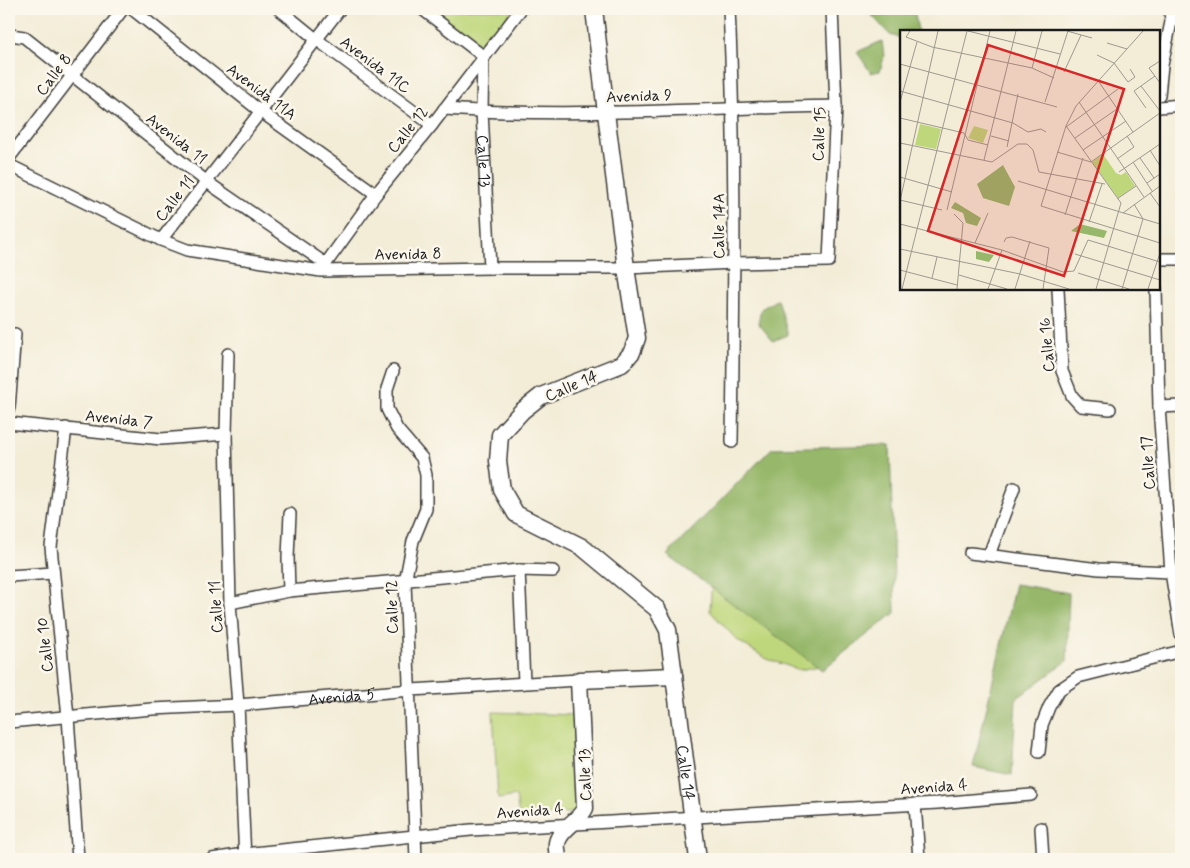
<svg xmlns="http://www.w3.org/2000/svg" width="1190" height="868" viewBox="0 0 1190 868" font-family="Mynerve,sans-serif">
  <rect width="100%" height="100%" fill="#fbf7ec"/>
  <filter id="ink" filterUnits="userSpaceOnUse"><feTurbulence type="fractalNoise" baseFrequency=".02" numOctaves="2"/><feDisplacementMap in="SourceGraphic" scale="10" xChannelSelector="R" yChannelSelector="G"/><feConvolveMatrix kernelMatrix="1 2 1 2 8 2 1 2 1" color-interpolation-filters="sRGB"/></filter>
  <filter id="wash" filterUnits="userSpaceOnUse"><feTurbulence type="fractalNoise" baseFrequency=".0096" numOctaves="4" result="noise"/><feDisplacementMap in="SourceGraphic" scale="20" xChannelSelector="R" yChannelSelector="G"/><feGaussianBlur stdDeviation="1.12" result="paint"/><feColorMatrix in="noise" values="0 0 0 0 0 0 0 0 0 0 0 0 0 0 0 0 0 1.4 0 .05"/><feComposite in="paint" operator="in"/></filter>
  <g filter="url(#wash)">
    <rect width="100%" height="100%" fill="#f3edd8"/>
    <g fill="#bfd77b" stroke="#6e7a4c">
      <polygon points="426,9 513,9 483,52"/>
      <polygon points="714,573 824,665 800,670 767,659 738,641 710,611 711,593"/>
      <polygon points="493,712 574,715 579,812 519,817 516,796 498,799"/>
    </g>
    <g fill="#97b86b" stroke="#5a6a44">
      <polygon points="866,9 914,9 918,31 901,31 901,38 890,35"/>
      <polygon points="882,41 884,57 880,71 871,73 857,52"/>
      <polygon points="778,299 788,335 773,341 758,323 761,309"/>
      <polygon points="890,445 895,613 822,670 667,555 772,448"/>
      <polygon points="1015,584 1069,593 1067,661 1016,699 1012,775 973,767"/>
    </g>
  </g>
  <g filter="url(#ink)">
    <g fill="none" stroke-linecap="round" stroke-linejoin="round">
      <defs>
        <g id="street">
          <polyline points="132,9 260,111 376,194"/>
          <polyline points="279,9 316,39 432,125"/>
          <path id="s1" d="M422,9L483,56L482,111L490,268"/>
          <path d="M729,9C736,153 734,298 732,442"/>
          <polyline points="11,35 24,37 207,182 326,264"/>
          <polyline points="1159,95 1162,65 1171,22 1170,9"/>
          <polyline points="1159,107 1181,105"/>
          <path d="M444,109C575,118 705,108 836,106"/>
          <polyline points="9,158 123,9"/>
          <polyline points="9,165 161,240 187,250 321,271 490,268 626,268 734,263 829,261 836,106 832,9"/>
          <polyline points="161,240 340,9"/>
          <polyline points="1159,259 1181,259"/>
          <polyline points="322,269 376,194 432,125 521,9"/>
          <polyline points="1058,289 1062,371 1072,396 1081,406 1110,409"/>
          <polyline points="1156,289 1159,407 1171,572 1181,635"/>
          <polyline points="228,354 226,434 230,603 238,705 245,859"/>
          <polyline points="393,371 387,389 387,409 397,429 422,458 426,475 426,509 413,541 405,582 416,859"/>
          <polyline points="1159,407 1181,406"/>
          <polyline points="9,408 15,334"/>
          <polyline points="9,423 161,439 226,434"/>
          <polyline points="66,428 51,547 68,717 78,859"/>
          <polyline points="970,553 1099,569 1171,572"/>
          <polyline points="989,555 1014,488"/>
          <polyline points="519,570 524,682"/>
          <polyline points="9,576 53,573"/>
          <polyline points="289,591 288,557 290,514"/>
          <polyline points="230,603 289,591 519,570 553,571"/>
          <path id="s2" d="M9,722L152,709L238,705L411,690L579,680"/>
          <polyline points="1039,752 1042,725 1049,707 1059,690 1078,677 1181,651"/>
          <polyline points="915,804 919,859"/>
          <polyline points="1041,828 1043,859"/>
          <polyline points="212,859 244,854 471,830 938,803 1031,795"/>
        </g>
        <g id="secondary">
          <path id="s3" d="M594,9L606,113L626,268L637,338L632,352L622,364L541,396L522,411L500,435L498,461L502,490L516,514L582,547L657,609L668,630L698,859"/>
          <path d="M558,859C558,854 556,848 557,843C560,828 579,822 585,808L579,680L674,676"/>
        </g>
      </defs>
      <use href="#street" stroke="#3c3b38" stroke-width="14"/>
      <use href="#secondary" stroke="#3c3b38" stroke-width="19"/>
      <use href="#street" stroke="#fff" stroke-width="11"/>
      <use href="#secondary" stroke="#fff" stroke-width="16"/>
    </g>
  </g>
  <g text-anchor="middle" stroke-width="5" stroke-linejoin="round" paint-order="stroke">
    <g font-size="16" fill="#1c1c1c" stroke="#fbf7ec">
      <text transform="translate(376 64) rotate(37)" y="6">Avenida 11C</text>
      <text transform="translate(53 74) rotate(-53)" y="6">Calle 8</text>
      <text transform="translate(262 91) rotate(37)" y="6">Avenida 11A</text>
      <text transform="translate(639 95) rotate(-2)" y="6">Avenida 9</text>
      <text transform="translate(407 129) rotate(-51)" y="6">Calle 12</text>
      <text transform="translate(818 134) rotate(-88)" y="6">Calle 15</text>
      <text transform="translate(177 138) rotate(38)" y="6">Avenida 11</text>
      <text dy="6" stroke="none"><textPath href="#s1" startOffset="182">Calle 13</textPath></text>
      <text transform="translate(174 198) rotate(-52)" y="6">Calle 11</text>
      <text transform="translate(718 226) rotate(-90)" y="6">Calle 14A</text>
      <text transform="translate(408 253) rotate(-1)" y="6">Avenida 8</text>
      <text transform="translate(1046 345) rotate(-95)" y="6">Calle 16</text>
      <text transform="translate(571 385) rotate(-23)" y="6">Calle 14</text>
      <text transform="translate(119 418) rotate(6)" y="6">Avenida 7</text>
      <text transform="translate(1147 463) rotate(-94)" y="6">Calle 17</text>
      <text transform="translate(215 607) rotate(-93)" y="6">Calle 11</text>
      <text transform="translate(391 607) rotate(-91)" y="6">Calle 12</text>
      <text transform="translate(44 645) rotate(-96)" y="6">Calle 10</text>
      <text dy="6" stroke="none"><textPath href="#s2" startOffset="334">Avenida 5</textPath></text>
      <text dy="6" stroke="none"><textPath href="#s3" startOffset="928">Calle 14</textPath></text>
      <text transform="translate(584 775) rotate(-92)" y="6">Calle 13</text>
      <text transform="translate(934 786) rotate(-4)" y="6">Avenida 4</text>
      <text transform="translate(530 810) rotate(-4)" y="6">Avenida 4</text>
    </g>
  </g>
  <g transform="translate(900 30)">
    <rect width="260" height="260" fill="#f3edd8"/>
    <path d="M20,94L41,99L36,119L15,115ZM74,96L88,100L83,113L68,108ZM203,124L216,143L221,145L226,142L235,156L218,168L192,132Z" fill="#bfd77b"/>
    <path d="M103,135L115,157L109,176L83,168L77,154ZM55,172L81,188L77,196L66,193L63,183L51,178ZM180,194L207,201L204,208L171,201ZM76,221L94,225L89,232L76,229Z" fill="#97b86b"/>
    <path fill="none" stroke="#9d998d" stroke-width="1" d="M10,1L6,7L32,17L132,38L154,48M68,1L160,24M167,1L192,8M243,1L176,76L166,96L141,176L260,213M207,13L227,19M197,25L214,33L228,52L235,47L230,39M260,31L249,38L260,53M0,34L157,77M132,38L142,1M164,42L181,5M199,52L233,102M241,56L260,81M0,61L113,93L128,102L141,99L146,102M0,72L17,12M145,72L168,1M179,72L244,167M246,78L234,61L255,46M0,88L64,103L68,110L88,115M166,96L221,173L196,259M166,97L218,59M91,106L109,111M175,108L217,79M0,113L92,132L118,114H127L133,120L139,142L205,154M107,117L118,64M183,120L226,91M250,120L260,136M157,122L191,132L260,83M240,128L254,148M217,129L234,117L227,106M84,130L116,1M233,132L252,161M219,142L260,114M0,147L52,162M118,151L260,194M247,153L260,144M250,163L260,177M217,169L236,156M0,170L42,180M0,171L38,1M234,174L243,189M47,180L90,1M223,183L260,156M54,184L63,193L57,259M165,185L183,128M189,192L202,154M0,194L102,220L163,242L174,241L188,210L260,232M104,212L106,208L112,207L149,218L143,259M75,213L88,183M0,219L120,244L169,259M175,224L260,250M0,240L57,255M178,243L229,259M59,245L107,259M32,248L37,227M2,259L67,1M88,259L102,220M115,259L130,211M222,259L243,189M248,259L260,223"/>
    <path fill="#d62828" fill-opacity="0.15" stroke="#d62828" stroke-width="2.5" d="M88,15L224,59L164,246L28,201Z"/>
    <rect width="260" height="260" fill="none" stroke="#1c1c1c" stroke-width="2.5"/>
  </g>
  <rect width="1190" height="868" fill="none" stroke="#fbf7ec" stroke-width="30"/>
</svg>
